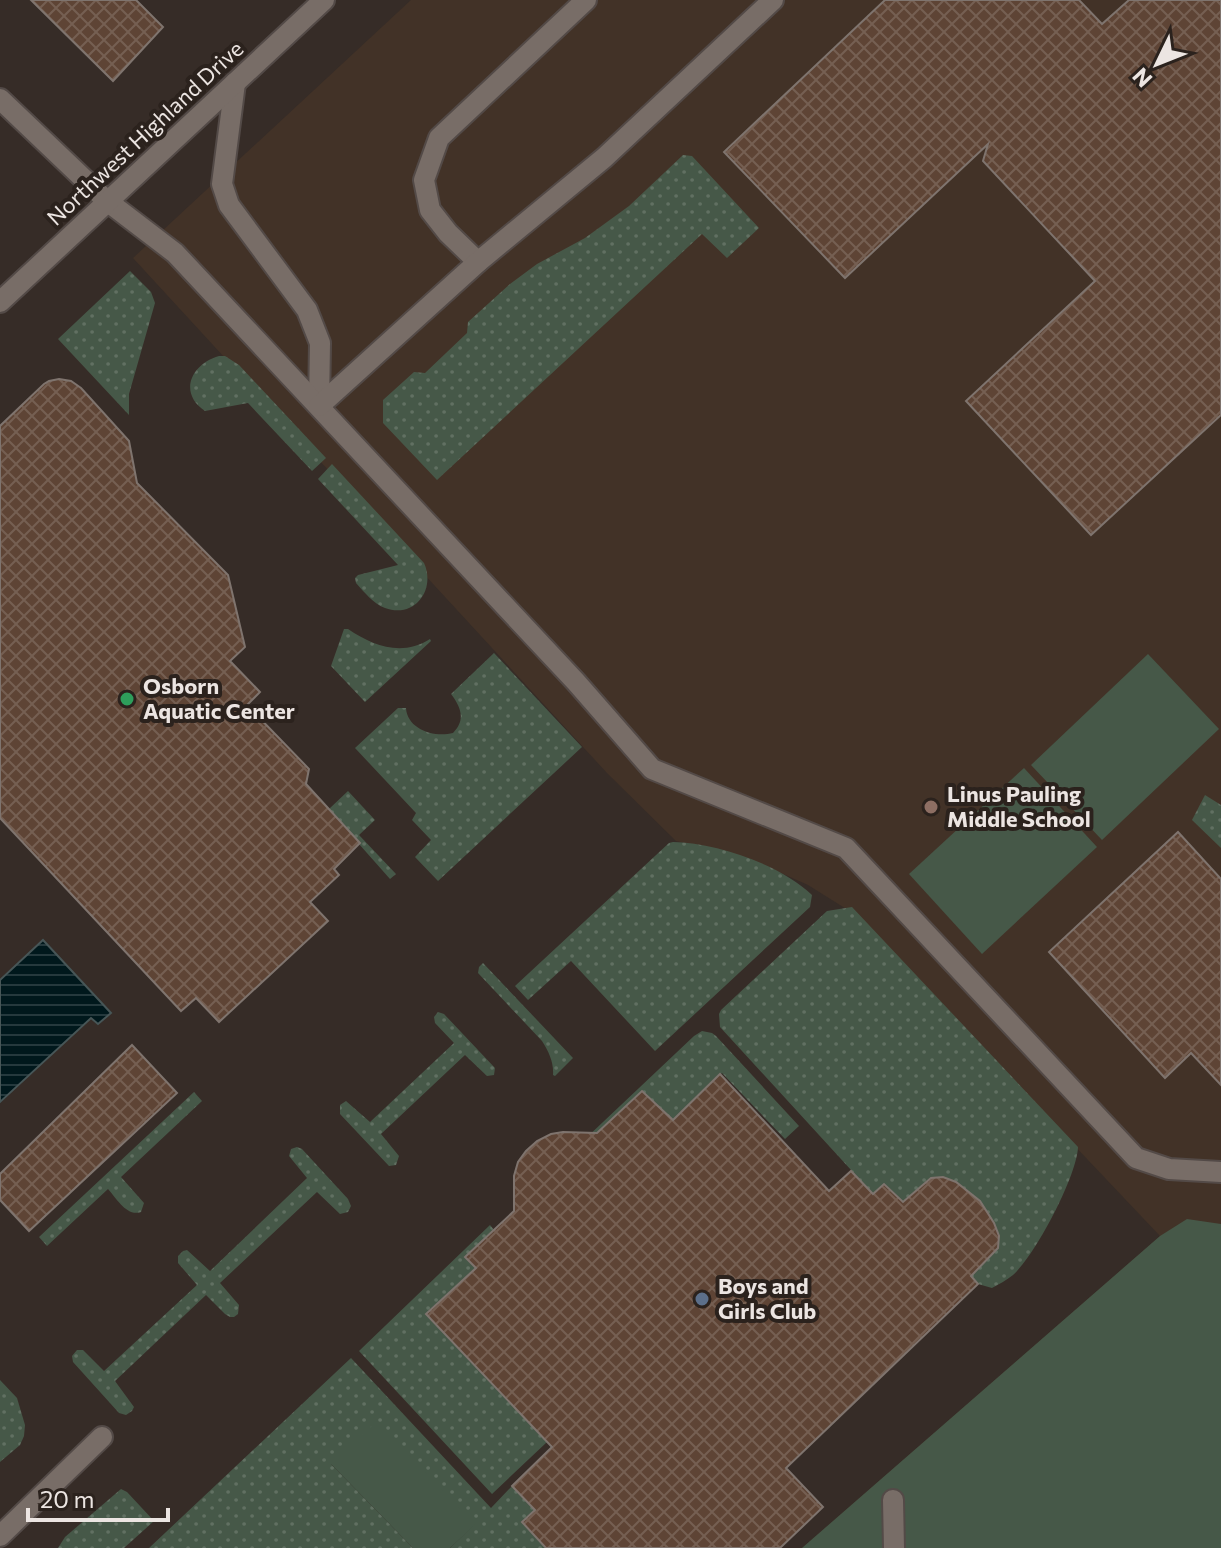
<svg xmlns="http://www.w3.org/2000/svg" width="1221" height="1548" viewBox="0 0 1221 1548" font-family="Commissioner,sans-serif">
  <defs>
    <pattern id="grass-dots" width="8" height="8" patternUnits="userSpaceOnUse" patternTransform="scale(2)"><rect width="8" height="8" fill="#465848"/><path d="M2 2h.1M6 6h.1" fill="none" stroke="#617062" stroke-width="1.8" stroke-linecap="round"/></pattern>
    <pattern id="water-rules" width="6" height="5" patternUnits="userSpaceOnUse" patternTransform="scale(2)"><rect width="6" height="5" fill="#00181c"/><path d="M0 2.5h6" fill="none" stroke="#25393d"/></pattern>
    <pattern id="building-cross-hatch" width="8" height="8" patternUnits="userSpaceOnUse" patternTransform="scale(2)"><rect width="8" height="8" fill="#5e4435"/><path d="M0 0l8 8M0 8l8-8" fill="none" stroke="#755f52"/></pattern>
  </defs>
  <rect width="100%" height="100%" fill="#362c27"/>
  <polygon fill="#423227" points="411,0 1221,0 1221,1548 802,1548 1160,1236 856,915 808,885 770,868 721,851 676,841 607,773 133,258"/>
  <g fill="url(#grass-dots)">
    <polygon points="683,155 692,156 759,228 727,258 702,234 437,480 383,423 383,400 414,372 425,373 467,333 468,322 510,284 537,264 585,238 629,206"/>
    <polygon points="130,271 151,292 155,303 129,394 129,415 58,339"/>
    <path d="M219,356H225L239,365L326,458L312,471L248,403L205,411C178,393 191,364 219,356Z"/>
    <path d="M332,464L424,563C436,589 415,619 385,608C374,604 364,592 356,583L355,578L358,575L398,565L318,479Z"/>
    <path d="M344,629H348C373,646 402,657 430,639L431,641L365,702L331,666Z"/>
    <path d="M494,653L582,747L438,881L415,857L431,840L412,820L416,813L355,748L398,708H406C407,729 434,738 453,733C466,720 461,707 451,694Z"/>
    <polygon points="348,791 375,820 359,835 396,874 390,879 359,844 360,843 329,809"/>
    <polygon points="1205,795 1221,805 1221,848 1192,820"/>
    <path d="M673,842C716,843 780,864 812,895L810,907L655,1051L571,961L528,1000L515,986L669,843Z"/>
    <path d="M852,907L1078,1147C1077,1176 1035,1256 1013,1275C1007,1280 999,1284 992,1288L978,1284L971,1276L999,1236C989,1208 971,1188 943,1177L903,1202L884,1185L873,1194L720,1027L719,1014L721,1010L827,911Z"/>
    <path d="M483,963L573,1058L555,1076L553,1075C554,1063 549,1052 542,1041L478,973L479,967Z"/>
    <polygon points="438,1012 444,1014 495,1068 494,1075 487,1076 465,1055 381,1134 399,1156 396,1165 389,1166 340,1114 340,1105 346,1101 370,1122 454,1043 435,1023 434,1017"/>
    <polygon points="702,1031 712,1033 716,1036 799,1126 785,1139 722,1073 673,1120 642,1091 587,1142 584,1140 694,1036"/>
    <path d="M194,1092L202,1101L121,1177L144,1203L141,1212C127,1217 117,1199 108,1189L47,1246L39,1237Z"/>
    <polygon points="297,1147 302,1149 348,1199 351,1206 348,1212 340,1214 317,1192 220,1283 239,1305 238,1314 234,1317 230,1317 225,1314 206,1295 115,1381 134,1407 132,1411 126,1415 119,1413 73,1362 72,1356 77,1350 83,1350 104,1371 197,1285 178,1263 178,1256 183,1251 187,1250 210,1271 307,1178 289,1156 291,1149"/>
    <polygon points="490,1225 494,1230 465,1257 476,1268 426,1314 547,1442 492,1494 359,1351"/>
    <polygon points="351,1358 491,1508 512,1486 535,1510 546,1548 450,1548 474,1525 331,1464 413,1548 149,1548"/>
    <polygon points="0,1380 17,1398 25,1425 24,1436 20,1445 0,1462"/>
    <polygon points="121,1489 127,1492 154,1521 124,1548 58,1548 65,1537"/>
  </g>
  <g fill="#465848">
    <polygon points="1148,654 1219,729 1102,840 1031,765"/>
    <polygon points="1024,768 1097,847 982,954 909,874"/>
    <polygon points="1187,1219 1221,1224 1221,1548 802,1548 1160,1236"/>
    <polygon points="377,1421 475,1525 450,1548 413,1548 331,1464"/>
  </g>
  <polygon fill="url(#water-rules)" stroke="#475657" stroke-width="2" points="43,940 111,1013 98,1024 91,1018 0,1102 0,980"/>
  <g fill="url(#building-cross-hatch)" stroke="#7f746e" stroke-width="2">
    <polygon points="31,0 136,0 163,27 113,81"/>
    <polygon points="885,0 1079,0 1102,24 1129,0 1221,0 1221,415 1091,535 966,401 1095,281 983,161 988,144 845,278 724,152"/>
    <polygon points="59,379 71,381 81,388 129,441 137,483 228,575 245,647 230,661 260,692 247,705 309,769 306,784 360,843 334,869 339,875 310,902 328,921 219,1022 196,998 181,1011 0,818 0,426 44,384 49,381"/>
    <polygon points="1178,832 1221,879 1221,1085 1191,1053 1165,1078 1049,952"/>
    <polygon points="132,1045 177,1093 29,1231 0,1200 0,1174"/>
    <polygon points="720,1074 829,1191 851,1171 873,1194 884,1184 903,1202 931,1178 943,1177 956,1182 980,1201 994,1223 999,1236 998,1248 971,1276 978,1284 786,1468 823,1507 780,1548 546,1548 522,1522 535,1510 512,1486 552,1447 426,1314 476,1268 465,1257 514,1211 514,1176 518,1162 526,1151 537,1141 551,1134 563,1132 597,1133 642,1091 673,1120"/>
  </g>
  <g fill="none" stroke-linecap="round" stroke-linejoin="round">
    <defs>
      <g id="minor">
        <polyline points="235,83 222,184 229,205 307,310 320,343 319,406"/>
        <polyline points="0,99 107,201 175,253 576,682 652,769 846,848 1136,1158 1169,1169 1221,1172"/>
        <polyline points="478,262 448,233 430,210 424,180 439,138 586,0"/>
        <polyline points="0,302 324,0"/>
        <polyline points="319,406 478,262 604,158 773,0"/>
        <polyline points="893,1500 894,1548"/>
        <polyline points="0,1536 102,1437"/>
      </g>
    </defs>
    <use href="#minor" stroke="#534a47" stroke-width="24"/>
    <use href="#minor" stroke="#786d67" stroke-width="20"/>
  </g>
  <circle fill="#2e9e5b" stroke="#2b221d" stroke-width="3" cx="127" cy="699" r="8"/>
  <circle fill="#8d6e63" stroke="#2b221d" stroke-width="3" cx="931" cy="807" r="8"/>
  <circle fill="#5c6f8a" stroke="#2b221d" stroke-width="3" cx="702" cy="1299" r="8"/>
  <g text-anchor="middle" stroke-width="8" stroke-linejoin="round" paint-order="stroke">
    <g font-size="22" fill="#ece5e2" stroke="#2b221d">
      <text transform="translate(145 133) rotate(-43)" y="8">Northwest Highland Drive</text>
    </g>
    <g font-size="22" font-weight="bold" fill="#ece5e2" stroke="#2b221d" text-anchor="start">
      <text x="143" y="694">Osborn<tspan x="143" dy="25">Aquatic Center</tspan></text>
      <text x="947" y="802">Linus Pauling<tspan x="947" dy="25">Middle School</tspan></text>
      <text x="718" y="1294">Boys and<tspan x="718" dy="25">Girls Club</tspan></text>
    </g>
  </g>
  <g transform="translate(1157 64) rotate(227)" stroke="#2b221d" stroke-width="6" paint-order="stroke">
  <path d="M0-6L14 30L0 20L-14 30Z" fill="#ece5e2"/>
  <text y="-12" font-size="22" font-weight="bold" text-anchor="middle" fill="#ece5e2">N</text>
  </g>
  <path d="M28 1508v12h140v-12" fill="none" stroke="#ece5e2" stroke-width="4"/>
  <text x="40" y="1508" font-size="24" fill="#ece5e2" stroke="#2b221d" stroke-width="6" paint-order="stroke">20 m</text>
</svg>
